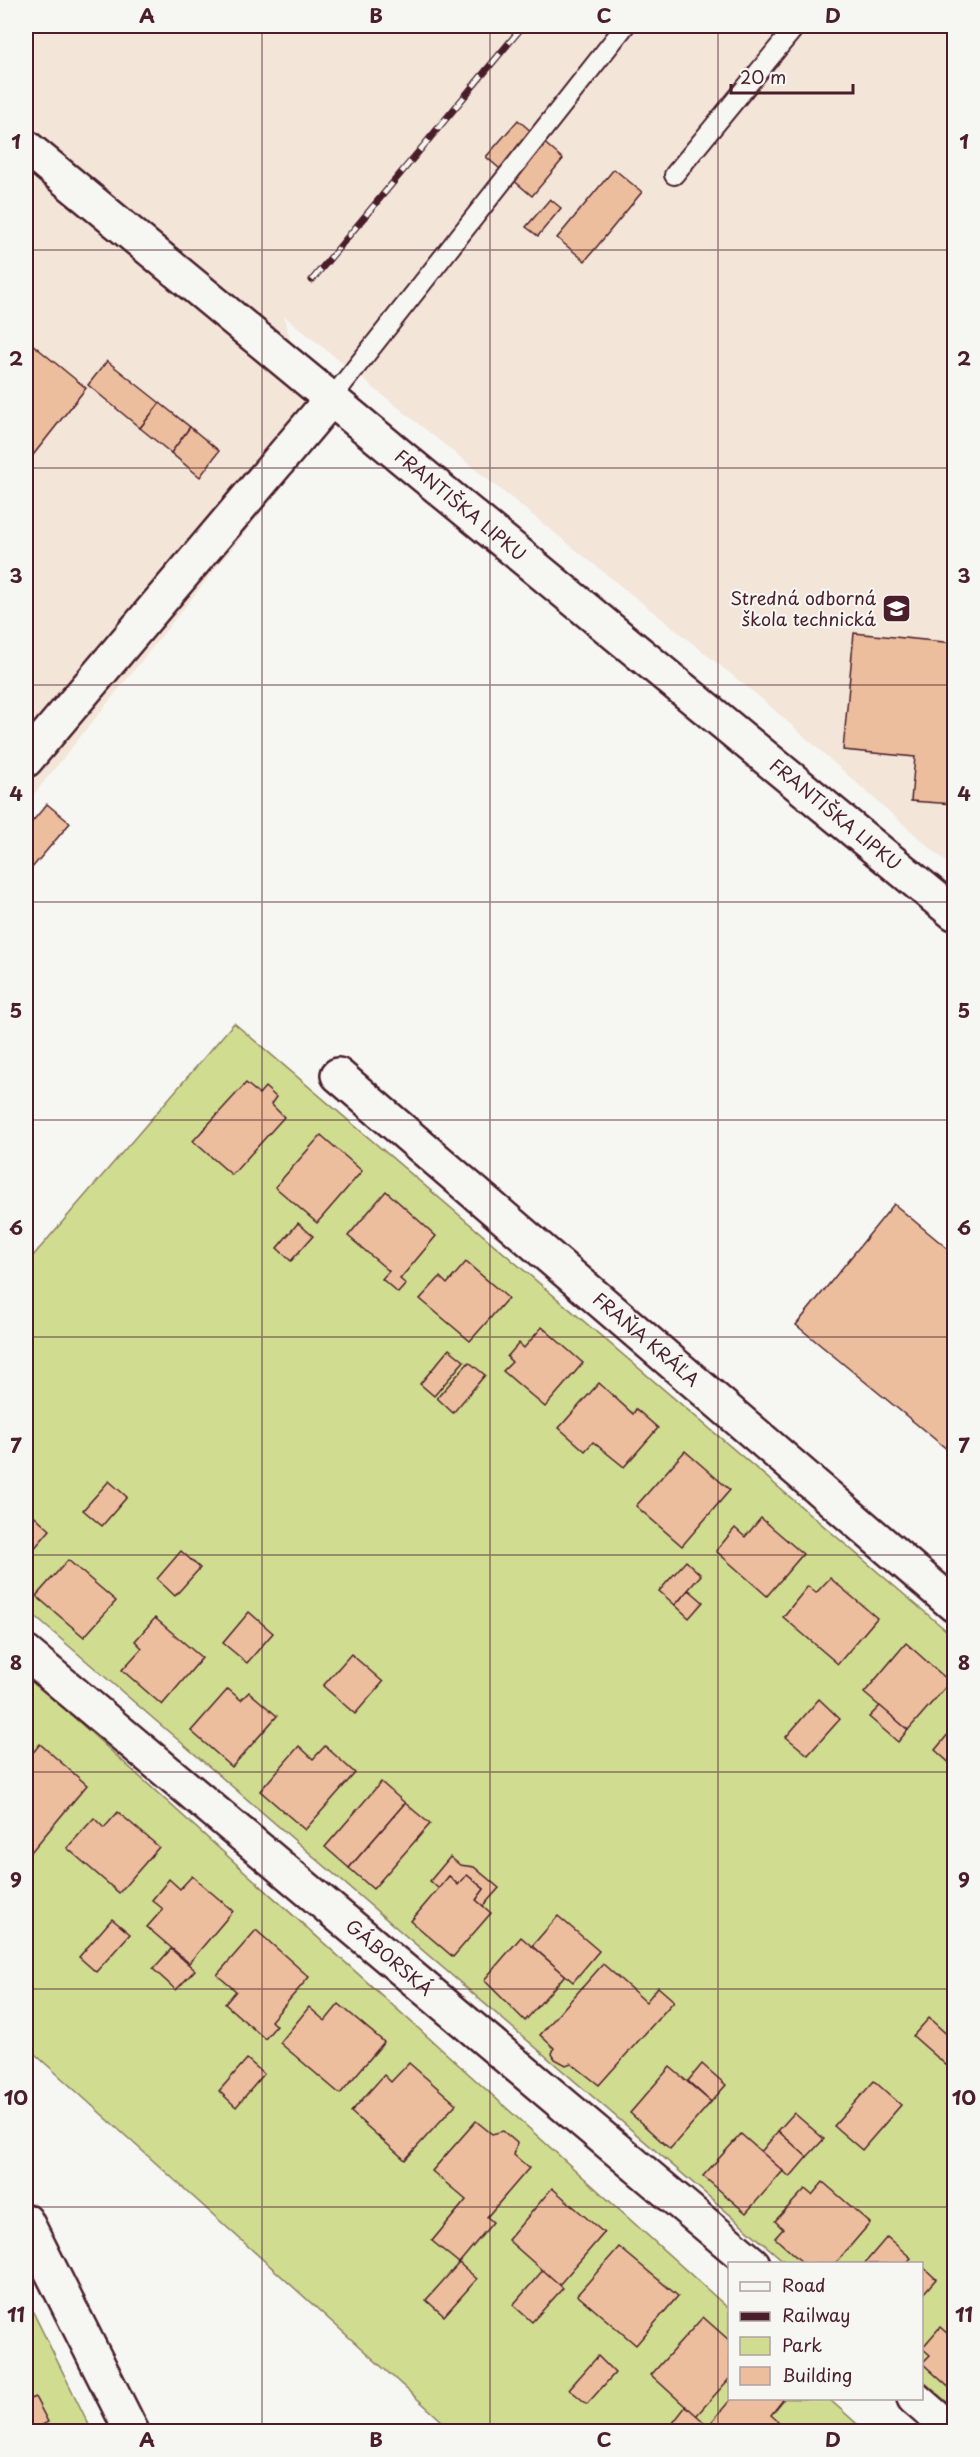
<svg xmlns="http://www.w3.org/2000/svg" width="980" height="2457" viewBox="0 0 980 2457" font-family="'Playpen Sans',sans-serif">
  <rect width="100%" height="100%" fill="#f6f6f2"/>
  <filter id="ink" filterUnits="userSpaceOnUse"><feTurbulence type="fractalNoise" baseFrequency=".0167" numOctaves="2"/><feDisplacementMap in="SourceGraphic" scale="12" xChannelSelector="R" yChannelSelector="G"/><feConvolveMatrix kernelMatrix="1 2 1 2 8 2 1 2 1" color-interpolation-filters="sRGB"/></filter>
  <g filter="url(#ink)">
    <polygon fill="#f3e5d8" points="26,26 954,26 954,869 762,699 284,316 317,443 26,804"/>
    <g fill="#d0dc90" stroke="#8d7e5e" stroke-width="1.5">
      <polygon points="234,1023 954,1637 954,2409 922,2380 922,2264 786,2263 26,1609 26,1264"/>
      <polygon points="26,1674 729,2309 730,2398 829,2399 865,2431 453,2431 26,2046"/>
      <polygon points="26,2298 92,2431 26,2431"/>
    </g>
    <g fill="#edbe9d" stroke="#4a1f2b" stroke-width="1.5">
      <polygon points="518,120 563,159 532,196 486,157"/>
      <polygon points="614,169 642,192 585,261 557,238"/>
      <polygon points="550,199 561,208 538,236 526,227"/>
      <polygon points="26,339 86,388 26,464"/>
      <polygon points="107,361 160,403 140,428 88,385"/>
      <polygon points="160,403 190,427 171,453 140,428"/>
      <polygon points="190,427 219,451 200,477 171,453"/>
      <polygon points="854,633 954,643 954,804 911,801 915,757 843,750"/>
      <polygon points="47,804 70,823 31,869 26,865 26,829"/>
      <polygon points="246,1083 259,1094 265,1087 276,1097 271,1104 284,1117 232,1175 193,1141"/>
      <polygon points="321,1135 362,1171 317,1223 275,1187"/>
      <polygon points="386,1191 436,1236 400,1279 406,1284 398,1293 382,1279 389,1271 348,1236"/>
      <polygon points="894,1204 954,1254 954,1455 796,1325"/>
      <polygon points="298,1223 313,1236 291,1261 277,1248"/>
      <polygon points="466,1262 508,1298 470,1341 420,1299 440,1277 447,1284"/>
      <polygon points="542,1327 583,1363 545,1407 503,1371 512,1362 507,1357 519,1343 524,1348"/>
      <polygon points="449,1349 464,1361 434,1396 420,1384"/>
      <polygon points="469,1362 485,1375 453,1413 437,1398"/>
      <polygon points="599,1383 633,1414 636,1409 658,1428 624,1467 593,1442 585,1451 559,1428"/>
      <polygon points="685,1451 730,1490 682,1546 636,1506"/>
      <polygon points="109,1481 127,1497 102,1526 83,1510"/>
      <polygon points="26,1508 50,1530 26,1558"/>
      <polygon points="761,1518 803,1554 767,1596 716,1551 735,1528 745,1537"/>
      <polygon points="181,1551 200,1568 175,1596 157,1579"/>
      <polygon points="68,1560 116,1601 84,1637 36,1596"/>
      <polygon points="686,1561 701,1575 675,1605 659,1591"/>
      <polygon points="830,1578 877,1618 838,1664 783,1617 808,1586 816,1593"/>
      <polygon points="689,1590 703,1602 689,1618 675,1605"/>
      <polygon points="249,1612 273,1633 247,1663 223,1643"/>
      <polygon points="155,1618 202,1658 162,1705 122,1670 142,1648 135,1641"/>
      <polygon points="906,1643 950,1682 908,1730 864,1693"/>
      <polygon points="351,1654 383,1682 355,1714 323,1686"/>
      <polygon points="228,1689 241,1700 249,1692 277,1716 232,1767 191,1731"/>
      <polygon points="819,1699 840,1719 808,1755 786,1737"/>
      <polygon points="880,1706 908,1730 898,1742 869,1717"/>
      <polygon points="954,1727 954,1767 935,1750"/>
      <polygon points="40,1744 87,1785 26,1858 26,1761"/>
      <polygon points="299,1746 313,1759 325,1746 355,1773 305,1830 260,1791"/>
      <polygon points="381,1782 405,1803 349,1868 325,1847"/>
      <polygon points="405,1803 430,1824 373,1889 349,1868"/>
      <polygon points="118,1812 159,1847 119,1893 67,1848 94,1818 104,1828"/>
      <polygon points="450,1857 460,1865 474,1867 499,1888 483,1906 476,1900 484,1889 467,1875 458,1885 449,1876 439,1889 430,1881"/>
      <polygon points="467,1875 484,1889 476,1900 491,1913 453,1957 411,1921 449,1876 458,1885"/>
      <polygon points="192,1876 233,1911 189,1963 147,1927 163,1909 152,1900 169,1879 180,1889"/>
      <polygon points="558,1916 599,1951 573,1982 532,1946"/>
      <polygon points="112,1919 130,1934 96,1972 79,1957"/>
      <polygon points="256,1930 309,1977 271,2021 276,2026 265,2039 225,2004 236,1991 217,1975"/>
      <polygon points="521,1937 565,1975 525,2021 484,1980"/>
      <polygon points="171,1949 195,1970 176,1990 153,1969"/>
      <polygon points="603,1964 646,2002 658,1987 674,2001 599,2085 571,2063 566,2065 555,2059 552,2054 554,2048 540,2035"/>
      <polygon points="339,2004 384,2042 340,2094 280,2043 309,2007 325,2021"/>
      <polygon points="929,2018 954,2041 954,2072 913,2036"/>
      <polygon points="247,2059 264,2074 236,2107 219,2091"/>
      <polygon points="409,2063 456,2104 405,2160 351,2112 384,2075 391,2082"/>
      <polygon points="702,2064 726,2085 711,2102 688,2081"/>
      <polygon points="670,2067 711,2102 670,2149 630,2113"/>
      <polygon points="874,2081 901,2105 862,2150 834,2126"/>
      <polygon points="794,2113 824,2139 807,2157 778,2131"/>
      <polygon points="476,2121 492,2134 503,2131 517,2143 514,2155 529,2168 487,2217 493,2222 459,2263 432,2241 466,2200 432,2171"/>
      <polygon points="778,2131 807,2157 790,2177 761,2152"/>
      <polygon points="741,2134 783,2171 746,2213 703,2176"/>
      <polygon points="823,2182 870,2223 835,2264 804,2264 775,2238 783,2229 775,2221 805,2189 812,2195"/>
      <polygon points="552,2188 604,2233 559,2285 508,2240"/>
      <polygon points="887,2237 911,2258 906,2264 864,2264"/>
      <polygon points="619,2247 678,2296 636,2345 577,2295"/>
      <polygon points="459,2263 477,2279 444,2316 426,2300"/>
      <polygon points="922,2266 936,2279 922,2295"/>
      <polygon points="543,2270 563,2288 532,2322 513,2305"/>
      <polygon points="703,2317 730,2341 730,2378 696,2416 651,2375"/>
      <polygon points="940,2327 948,2334 954,2327 954,2392 922,2363 930,2355 922,2348"/>
      <polygon points="598,2356 615,2373 587,2404 569,2389"/>
      <polygon points="26,2391 30,2399 35,2397 48,2422 29,2432 26,2432"/>
      <polygon points="732,2398 781,2398 783,2400 771,2415 790,2432 703,2432"/>
      <polygon points="686,2406 704,2422 696,2432 666,2432"/>
      <polygon points="661,2425 666,2432 655,2432"/>
    </g>
    <g fill="none" stroke-linecap="round" stroke-linejoin="round">
      <defs>
        <g id="lane">
          <polyline points="674,175 796,26"/>
          <polyline points="331,399 625,26"/>
        </g>
        <g id="street">
          <polyline points="26,147 331,399"/>
          <path id="s1" d="M26,760L331,399L954,913"/>
          <path id="s2" d="M338,1075L954,1605"/>
          <path id="s3" d="M26,1653L753,2264"/>
          <polyline points="26,2221 132,2432"/>
          <polyline points="914,2398 953,2432"/>
        </g>
      </defs>
      <use href="#lane" stroke="#4a1f2b" stroke-width="22"/>
      <use href="#street" stroke="#4a1f2b" stroke-width="38"/>
      <use href="#lane" stroke="#f6f6f2" stroke-width="18"/>
      <use href="#street" stroke="#f6f6f2" stroke-width="33"/>
      <defs>
        <polyline id="rail" points="312,280 523,26"/>
      </defs>
      <use href="#rail" stroke="#4a1f2b" stroke-width="7"/>
      <use href="#rail" stroke="#f6f6f2" stroke-width="4.5" stroke-dasharray="14" stroke-linecap="butt"/>
    </g>
  </g>
  <path fill="none" stroke="#4a1f2b" stroke-width="1.5" stroke-opacity="0.55" d="M262,26V2432M490,26V2432M718,26V2432M26,250H954M26,468H954M26,685H954M26,902H954M26,1120H954M26,1337H954M26,1555H954M26,1772H954M26,1989H954M26,2207H954"/>
  <defs>
    <symbol id="school-square" viewBox="-11 -11 22 22"><rect x="-9" y="-9" width="18" height="18" rx="4" fill="#4a1f2b" stroke="#f6f6f2"/><path d="M0-5L7-2L0 1L-7-2ZM-4 1L0 2.5L4 1V4Q0 6-4 4Z" fill="#fff"/></symbol>
  </defs>
  <g fill-rule="evenodd">
    <use href="#school-square" x="880" y="592" width="33" height="33"/>
  </g>
  <g text-anchor="middle" stroke-width="4.5" stroke-linejoin="round" paint-order="stroke">
    <g font-size="18" fill="#4a1f2b" stroke="#f6f6f2">
      <text dy="6" stroke="none"><textPath href="#s1" startOffset="640">FRANTIŠKA LIPKU</textPath></text>
      <text dy="6" stroke="none"><textPath href="#s1" startOffset="1126">FRANTIŠKA LIPKU</textPath></text>
      <text dy="6" stroke="none"><textPath href="#s2" startOffset="406">FRAŇA KRÁĽA</textPath></text>
      <text dy="6" stroke="none"><textPath href="#s3" startOffset="474">GÁBORSKÁ</textPath></text>
    </g>
    <g font-size="18" fill="#4a1f2b" stroke="#f6f6f2" text-anchor="end">
      <text x="876" y="605">Stredná odborná<tspan x="876" dy="21">škola technická</tspan></text>
    </g>
  </g>
  <rect width="980" height="2457" fill="none" stroke="#f6f6f2" stroke-width="66"/>
  <rect x="728" y="2262" width="195" height="138" fill="#f6f6f2" stroke="#b1a0a2" stroke-width="1.5"/>
  <rect x="740" y="2282" width="30" height="9" fill="#f6f6f2" stroke="#b1a0a2" stroke-width="1.5"/>
  <text x="782" y="2292" font-size="18" fill="#4a1f2b">Road</text>
  <rect x="740" y="2312" width="30" height="9" fill="#4a1f2b" stroke="#b1a0a2" stroke-width="1.5"/>
  <text x="782" y="2322" font-size="18" fill="#4a1f2b">Railway</text>
  <rect x="740" y="2337" width="30" height="18" fill="#d0dc90" stroke="#b1a0a2" stroke-width="1.5"/>
  <text x="782" y="2352" font-size="18" fill="#4a1f2b">Park</text>
  <rect x="740" y="2367" width="30" height="18" fill="#edbe9d" stroke="#b1a0a2" stroke-width="1.5"/>
  <text x="782" y="2382" font-size="18" fill="#4a1f2b">Building</text>
  <path d="M731 84v9h122v-9" fill="none" stroke="#4a1f2b" stroke-width="3"/>
  <text x="740" y="84" font-size="18" fill="#4a1f2b" stroke="#f6f6f2" stroke-width="4.5" paint-order="stroke">20 m</text>
  <rect x="33" y="33" width="914" height="2391" fill="none" stroke="#4a1f2b" stroke-width="2"/>
  <g font-size="20" text-anchor="middle" font-weight="bold" fill="#4a1f2b">
    <text x="147" y="23">A</text>
    <text x="376" y="23">B</text>
    <text x="604" y="23">C</text>
    <text x="833" y="23">D</text>
    <text x="16" y="149">1</text>
    <text x="964" y="149">1</text>
    <text x="16" y="366">2</text>
    <text x="964" y="366">2</text>
    <text x="16" y="583">3</text>
    <text x="964" y="583">3</text>
    <text x="16" y="801">4</text>
    <text x="964" y="801">4</text>
    <text x="16" y="1018">5</text>
    <text x="964" y="1018">5</text>
    <text x="16" y="1235">6</text>
    <text x="964" y="1235">6</text>
    <text x="16" y="1453">7</text>
    <text x="964" y="1453">7</text>
    <text x="16" y="1670">8</text>
    <text x="964" y="1670">8</text>
    <text x="16" y="1887">9</text>
    <text x="964" y="1887">9</text>
    <text x="16" y="2105">10</text>
    <text x="964" y="2105">10</text>
    <text x="16" y="2322">11</text>
    <text x="964" y="2322">11</text>
    <text x="147" y="2447">A</text>
    <text x="376" y="2447">B</text>
    <text x="604" y="2447">C</text>
    <text x="833" y="2447">D</text>
  </g>
</svg>
